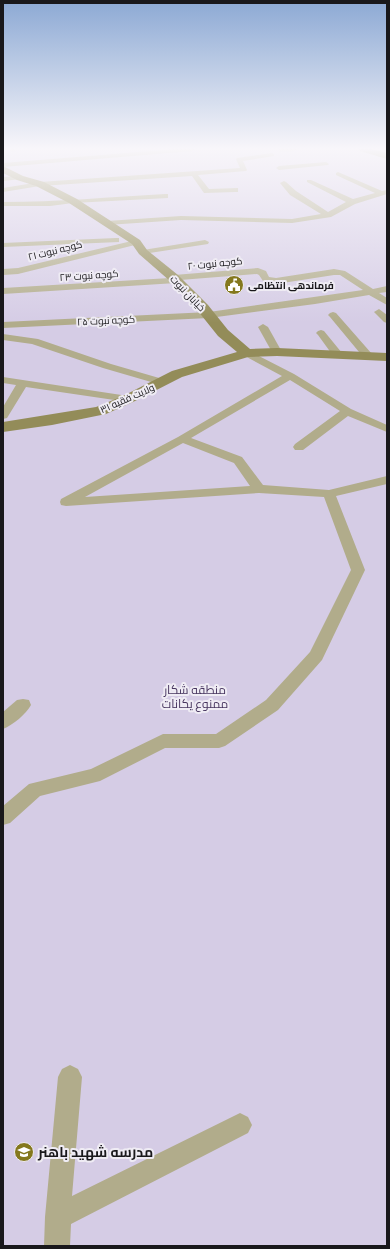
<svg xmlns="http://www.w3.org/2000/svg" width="390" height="1249" viewBox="0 0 390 1249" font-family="Cabin,Cairo,sans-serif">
  <rect width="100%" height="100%" fill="#efecf4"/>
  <rect fill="#d5cce5" x="3" y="149" width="384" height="1097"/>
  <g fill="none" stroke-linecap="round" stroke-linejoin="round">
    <g fill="#b1ac8b" fill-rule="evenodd">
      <polygon points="9,149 15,149 16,150 13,152"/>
      <polygon points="175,149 195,149 192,151 3,167 3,163"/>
      <path d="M279,149H298C294,152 284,152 279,151Z"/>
      <polygon points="272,153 274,154 274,156 243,161 247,170 246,171 198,175 209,189 238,188 238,192 235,192 204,193 192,176 40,186 3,192 3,188 40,182 240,168 236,159 237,158"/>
      <polygon points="326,162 329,164 328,165 279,170 276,168 279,166"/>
      <polygon points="338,172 382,191 387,190 387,194 355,204 331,217 292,223 181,220 107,225 103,223 107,221 181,216 292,219 321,214 290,195 280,183 284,181 286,182 296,191 328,212 346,202 307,182 307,180 311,180 353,199 375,193 336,175 336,173"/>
      <polygon points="20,176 23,178 22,179 3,181 3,177"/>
      <path d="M165,194H168V198L73,203L50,206H3V202C57,202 111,197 165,194Z"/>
      <polygon points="116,238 119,238 119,242 3,247 3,243"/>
      <polygon points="136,240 140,242 139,244 18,274 3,275 3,269 18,268"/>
      <polygon points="205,240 209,242 208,244 143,254 139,252 143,250"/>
      <polygon points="258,268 266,271 269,277 276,278 334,269 345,271 373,289 387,286 387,292 379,293 387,298 387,305 369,295 315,304 209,318 3,328 3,322 209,312 363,290 340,275 334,275 276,284 263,281 259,275 257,274 180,280 176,283 3,294 3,288 170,278 174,275"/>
      <polygon points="379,309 387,315 387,323 384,322 374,312"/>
      <polygon points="333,312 336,313 372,354 373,356 372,358 364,358 330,317 328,315 330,313"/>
      <polygon points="263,324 268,327 282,352 281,354 277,355 272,352 258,327"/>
      <polygon points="321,330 324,331 342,353 343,355 342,357 334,357 318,335 316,333 318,331"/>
      <polygon points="3,334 38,339 111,364 166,380 167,382 166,384 158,384 103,368 32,344 3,340"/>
      <path d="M247,350L294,374L351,409L387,425V432L348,416L303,450H295L293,447L295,444L340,411L290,380L191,438L242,457L263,485L329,490L387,476V484L336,496L365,570L322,660L278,710L225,746L219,748H165L100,781L40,796L10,823L3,825V806L29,784L91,769L163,734H216L266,700L310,652L351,570L324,497L259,493L66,506L61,505L60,502L61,499L178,437L282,376L243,355L242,353ZM183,443L234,463L250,486L85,497Z"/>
      <polygon points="3,377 128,396 133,399 128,402 26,387 7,418 3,419 3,407 16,385 3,383"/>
      <path d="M23,699L29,700L31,705C26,714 13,725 3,729V712L17,700Z"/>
      <polygon points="70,1065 78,1069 82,1077 72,1196 240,1113 248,1117 252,1125 248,1133 71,1224 70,1246 44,1246 45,1217 58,1077 62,1069"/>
    </g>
    <g fill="#938c59" fill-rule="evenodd">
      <polygon points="358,149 372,149 387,153 387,159 360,151"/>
      <polygon points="3,166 23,176 44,182 77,199 140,240 147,250 178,275 208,305 228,330 250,349 277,348 387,353 387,361 277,356 248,357 182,377 133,402 106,414 52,425 3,432 3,422 96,407 123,396 172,371 237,352 218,336 198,311 170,281 139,254 132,244 69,203 36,186 17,180 3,173"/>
    </g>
  </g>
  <linearGradient id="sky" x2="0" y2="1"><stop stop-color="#8ca9d4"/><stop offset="0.46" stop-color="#f8f6fa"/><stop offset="1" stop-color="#f8f6fa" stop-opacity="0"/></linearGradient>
  <rect width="390" height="323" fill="url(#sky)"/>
  <defs>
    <symbol id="civic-disc" viewBox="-11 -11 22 22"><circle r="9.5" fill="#84781d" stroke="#efecf4"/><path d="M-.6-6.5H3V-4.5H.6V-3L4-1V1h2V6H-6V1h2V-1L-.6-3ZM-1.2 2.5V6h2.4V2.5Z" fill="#fff"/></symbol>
    <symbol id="school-disc" viewBox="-11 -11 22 22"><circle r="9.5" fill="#84781d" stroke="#efecf4"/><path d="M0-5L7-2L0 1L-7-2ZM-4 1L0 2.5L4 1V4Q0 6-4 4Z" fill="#fff"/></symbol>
  </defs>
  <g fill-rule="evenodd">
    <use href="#civic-disc" x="223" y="274" width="22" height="22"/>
    <use href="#school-disc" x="13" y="1141" width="22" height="22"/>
  </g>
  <g text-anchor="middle" stroke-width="4" stroke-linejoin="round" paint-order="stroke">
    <g font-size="10" fill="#19181b" stroke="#efecf4">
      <text transform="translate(55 250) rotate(-14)" y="4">کوچه نبوت ۲۱</text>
      <text transform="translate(215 263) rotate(-6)" y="4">کوچه نبوت ۲۰</text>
      <text transform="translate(89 275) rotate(-4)" y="4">کوچه نبوت ۲۳</text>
      <text transform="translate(188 293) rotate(46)" y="4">خیابان نبوت</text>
      <text transform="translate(106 320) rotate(-3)" y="4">کوچه نبوت ۲۵</text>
      <text transform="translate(127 398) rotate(-24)" y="4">ولایت فقیه ۳۱</text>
    </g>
    <g font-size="10" font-weight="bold" fill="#19181b" stroke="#efecf4" text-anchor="start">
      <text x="248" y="289">فرماندهی انتظامی</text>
    </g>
    <g font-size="12" fill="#46345e" stroke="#efecf4">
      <text x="195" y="694">منطقه شکار<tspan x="195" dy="14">ممنوع یکانات</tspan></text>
    </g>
    <g font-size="14" font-weight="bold" fill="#19181b" stroke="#efecf4" text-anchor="start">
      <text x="38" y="1157">مدرسه شهید باهنر</text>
    </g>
  </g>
  <rect width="390" height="1249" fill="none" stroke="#19181b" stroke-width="8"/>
</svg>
